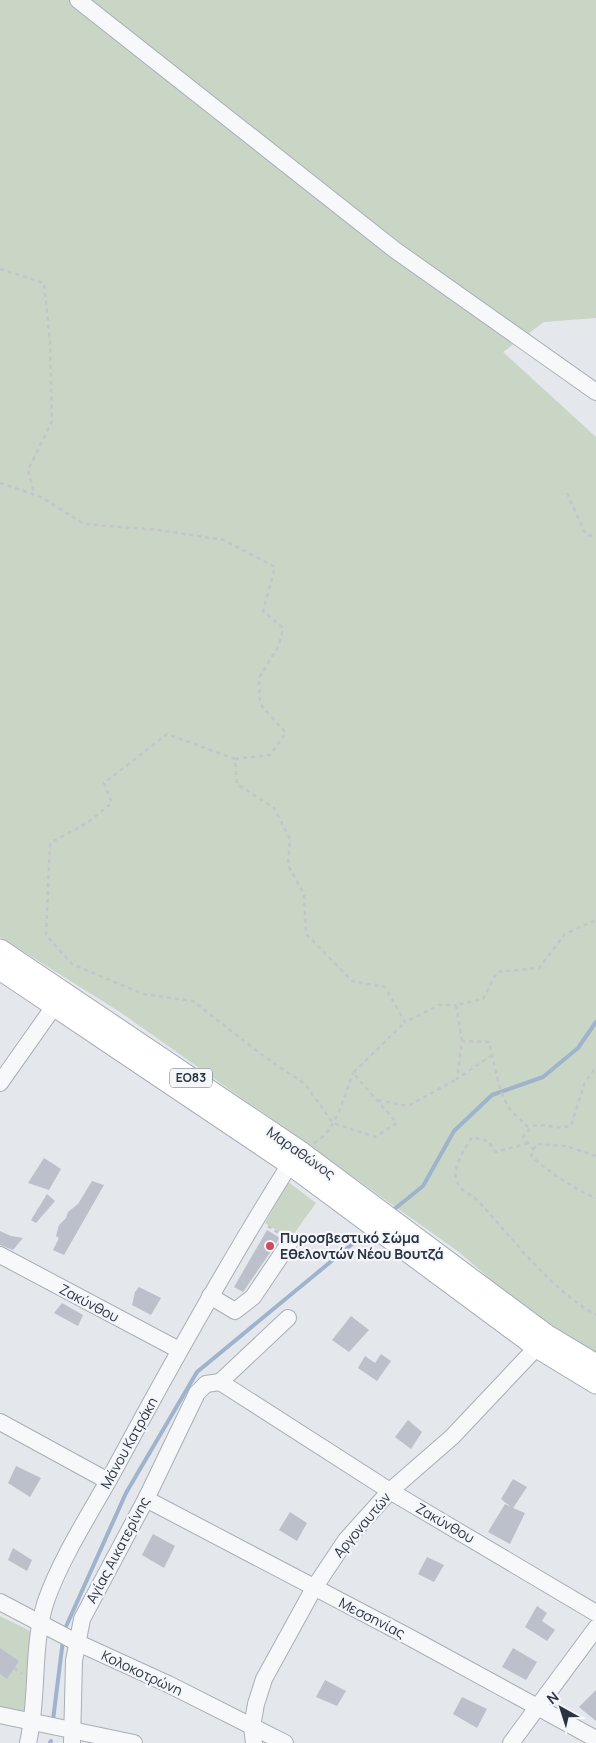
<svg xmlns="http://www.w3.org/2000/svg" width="596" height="1743" viewBox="0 0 596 1743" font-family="Manrope,sans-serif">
  <rect width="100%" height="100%" fill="#e4e7ec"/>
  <g fill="#c9d6c5">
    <polygon points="0,0 596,0 596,318 544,322 503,352 596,437 596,1353 552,1333 459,1252 120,1012 0,937"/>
    <polygon points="288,1182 316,1203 290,1239 265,1223"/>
    <polygon points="0,1616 30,1631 25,1714 0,1709"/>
  </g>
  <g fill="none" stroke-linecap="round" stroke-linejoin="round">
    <g stroke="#9fb4cc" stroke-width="4">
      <polyline points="392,1211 423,1186 454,1131 492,1095 543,1077 578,1048 596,1022"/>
      <polyline points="64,1631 126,1493 197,1372 368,1231"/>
      <polyline points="53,1720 63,1640"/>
      <polyline points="50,1743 51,1741"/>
    </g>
  </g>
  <g fill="#bbc0ca">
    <polygon points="44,1158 61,1169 49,1190 28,1183"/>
    <polygon points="92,1181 104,1185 64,1255 53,1250 59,1238 56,1236 59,1225 66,1218 68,1212 78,1204"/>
    <polygon points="47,1194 55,1201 36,1223 31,1220"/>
    <polygon points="267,1230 280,1238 243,1292 234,1287"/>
    <polygon points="0,1231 11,1236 23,1238 13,1250 0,1245"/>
    <polygon points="139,1287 161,1298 151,1315 132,1305 135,1292"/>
    <polygon points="62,1303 83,1315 78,1326 54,1313"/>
    <polygon points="351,1316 369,1330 349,1352 332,1340"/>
    <polygon points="381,1354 391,1361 377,1381 358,1368 365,1356 375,1363"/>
    <polygon points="408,1420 422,1432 411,1449 395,1437"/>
    <polygon points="16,1466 41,1478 30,1497 8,1483"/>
    <polygon points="513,1479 527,1487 513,1508 525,1513 510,1544 488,1532 505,1504 511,1507 501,1499"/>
    <polygon points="290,1512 307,1523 297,1541 279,1530"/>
    <polygon points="153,1534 175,1546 164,1568 142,1555"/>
    <polygon points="13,1548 32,1560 27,1571 8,1560"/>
    <polygon points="427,1557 444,1565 434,1582 418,1574"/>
    <polygon points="537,1606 547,1613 542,1621 555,1630 547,1641 525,1627"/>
    <polygon points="0,1648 19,1661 7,1679 0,1674"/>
    <polygon points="513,1648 537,1662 526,1680 502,1667"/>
    <polygon points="325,1680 346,1691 337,1706 316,1697"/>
    <polygon points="596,1690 596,1721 579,1707"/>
    <polygon points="462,1697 487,1709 477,1728 453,1714"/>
  </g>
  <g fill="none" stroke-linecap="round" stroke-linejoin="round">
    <defs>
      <g id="minor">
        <polyline points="78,0 395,250 596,392"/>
        <polyline points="0,1083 55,1005"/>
        <polyline points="0,1255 179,1350"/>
        <polyline points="210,1296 235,1311 253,1297 290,1242"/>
        <polyline points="220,1382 390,1491 596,1613"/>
        <polyline points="220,1382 288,1318"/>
        <polyline points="0,1422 108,1481"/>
        <polyline points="146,1499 409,1637 596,1739"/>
        <polyline points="0,1602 76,1642 168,1684 285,1743"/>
        <polyline points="0,1715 134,1743"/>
        <path d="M28,1743C39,1696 31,1647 46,1601C62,1555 95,1506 118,1463C173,1361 229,1261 290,1164"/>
        <polyline points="72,1743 74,1661 82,1619 146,1499 197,1393 206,1384 220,1382"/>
        <polyline points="254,1743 252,1727 256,1704 264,1679 314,1588 346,1540 390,1491 452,1437 537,1347"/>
        <polyline points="511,1743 596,1628"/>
      </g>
      <g id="major">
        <polyline points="0,950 299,1151 546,1335 596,1365"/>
        <polyline points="0,969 290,1164 537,1347 596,1383"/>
      </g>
    </defs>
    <use href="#minor" stroke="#a9aeb7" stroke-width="18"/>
    <use href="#major" stroke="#a3abb8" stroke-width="23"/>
    <g stroke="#c2c5cb" stroke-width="2.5" stroke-dasharray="4 4" stroke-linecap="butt">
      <polyline points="0,269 44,283 50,341 52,421 28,470 34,494"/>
      <polyline points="0,483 41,497 84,524 159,530 224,540 275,567 263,611 283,628 279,645 259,678 260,704 286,733 270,755 235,759 237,784 274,808 290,839 288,865 304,894 306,934 352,981 385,987 405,1022 439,1005 456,1005"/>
      <polyline points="567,493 586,535 596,536"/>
      <polyline points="235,759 167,734 104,783 112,803 87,823 50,843 46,935 72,964 143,994 193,1001 266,1058 305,1084 333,1123 375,1137 397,1123 353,1073 405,1022"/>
      <polyline points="462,1041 456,1005 483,999 497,972 539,968 565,934 596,920"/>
      <path d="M492,1055L457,1079L462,1041L489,1042C495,1063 497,1091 510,1109C516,1116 523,1122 530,1129"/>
      <polyline points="378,1100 408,1106 457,1079"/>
      <path d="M314,1143C337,1131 344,1095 353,1073"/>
      <path d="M528,1143L496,1152L488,1141L472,1137C465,1149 453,1165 456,1179C460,1193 472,1193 480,1203C516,1242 549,1288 596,1315"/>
      <path d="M534,1150L523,1137L532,1126C549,1123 554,1130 571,1126L585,1082L595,1069L596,1071"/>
      <path d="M596,1156L566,1146L536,1144L531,1156C551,1173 572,1188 596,1198"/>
      <polyline points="268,1226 280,1234"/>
      <polyline points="14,1668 22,1674"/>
    </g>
    <use href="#minor" stroke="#f7f8fa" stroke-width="16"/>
    <use href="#major" stroke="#fff" stroke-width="21"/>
  </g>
  <circle fill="#d1495b" stroke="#f4f6f9" stroke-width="2" cx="270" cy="1246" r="5"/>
  <g text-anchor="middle" stroke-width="4.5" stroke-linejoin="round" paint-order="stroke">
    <rect fill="#f4f6f9" stroke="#676e7b" stroke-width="1" x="170" y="1068.5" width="42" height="19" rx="4"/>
    <g font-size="12" font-weight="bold" fill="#2b3445">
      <text x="191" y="1082">ΕΟ83</text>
    </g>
    <g font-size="14" fill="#2b3445" stroke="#f4f6f9">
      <text transform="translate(301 1153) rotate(35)" y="5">Μαραθώνος</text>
      <text transform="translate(89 1303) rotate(28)" y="5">Ζακύνθου</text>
      <text transform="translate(129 1443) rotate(-61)" y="5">Μάνου Κατράκη</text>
      <text transform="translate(445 1523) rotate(30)" y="5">Ζακύνθου</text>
      <text transform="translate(362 1525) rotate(-50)" y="5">Αργοναυτών</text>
      <text transform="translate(118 1550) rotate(-62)" y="5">Αγίας Αικατερίνης</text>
      <text transform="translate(372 1618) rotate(27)" y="5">Μεσσηνίας</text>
      <text transform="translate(142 1673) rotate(25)" y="5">Κολοκοτρώνη</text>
    </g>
    <g font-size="14" font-weight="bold" fill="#2b3445" stroke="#f4f6f9" text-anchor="start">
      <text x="280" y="1243">Πυροσβεστικό Σώμα<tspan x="280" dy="16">Εθελοντών Νέου Βουτζά</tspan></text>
    </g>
  </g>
  <g transform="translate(561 1708) rotate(321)" stroke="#f4f6f9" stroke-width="4" paint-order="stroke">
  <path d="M0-4L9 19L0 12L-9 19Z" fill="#2b3445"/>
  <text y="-8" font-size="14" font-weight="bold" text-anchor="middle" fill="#2b3445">N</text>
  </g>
</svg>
